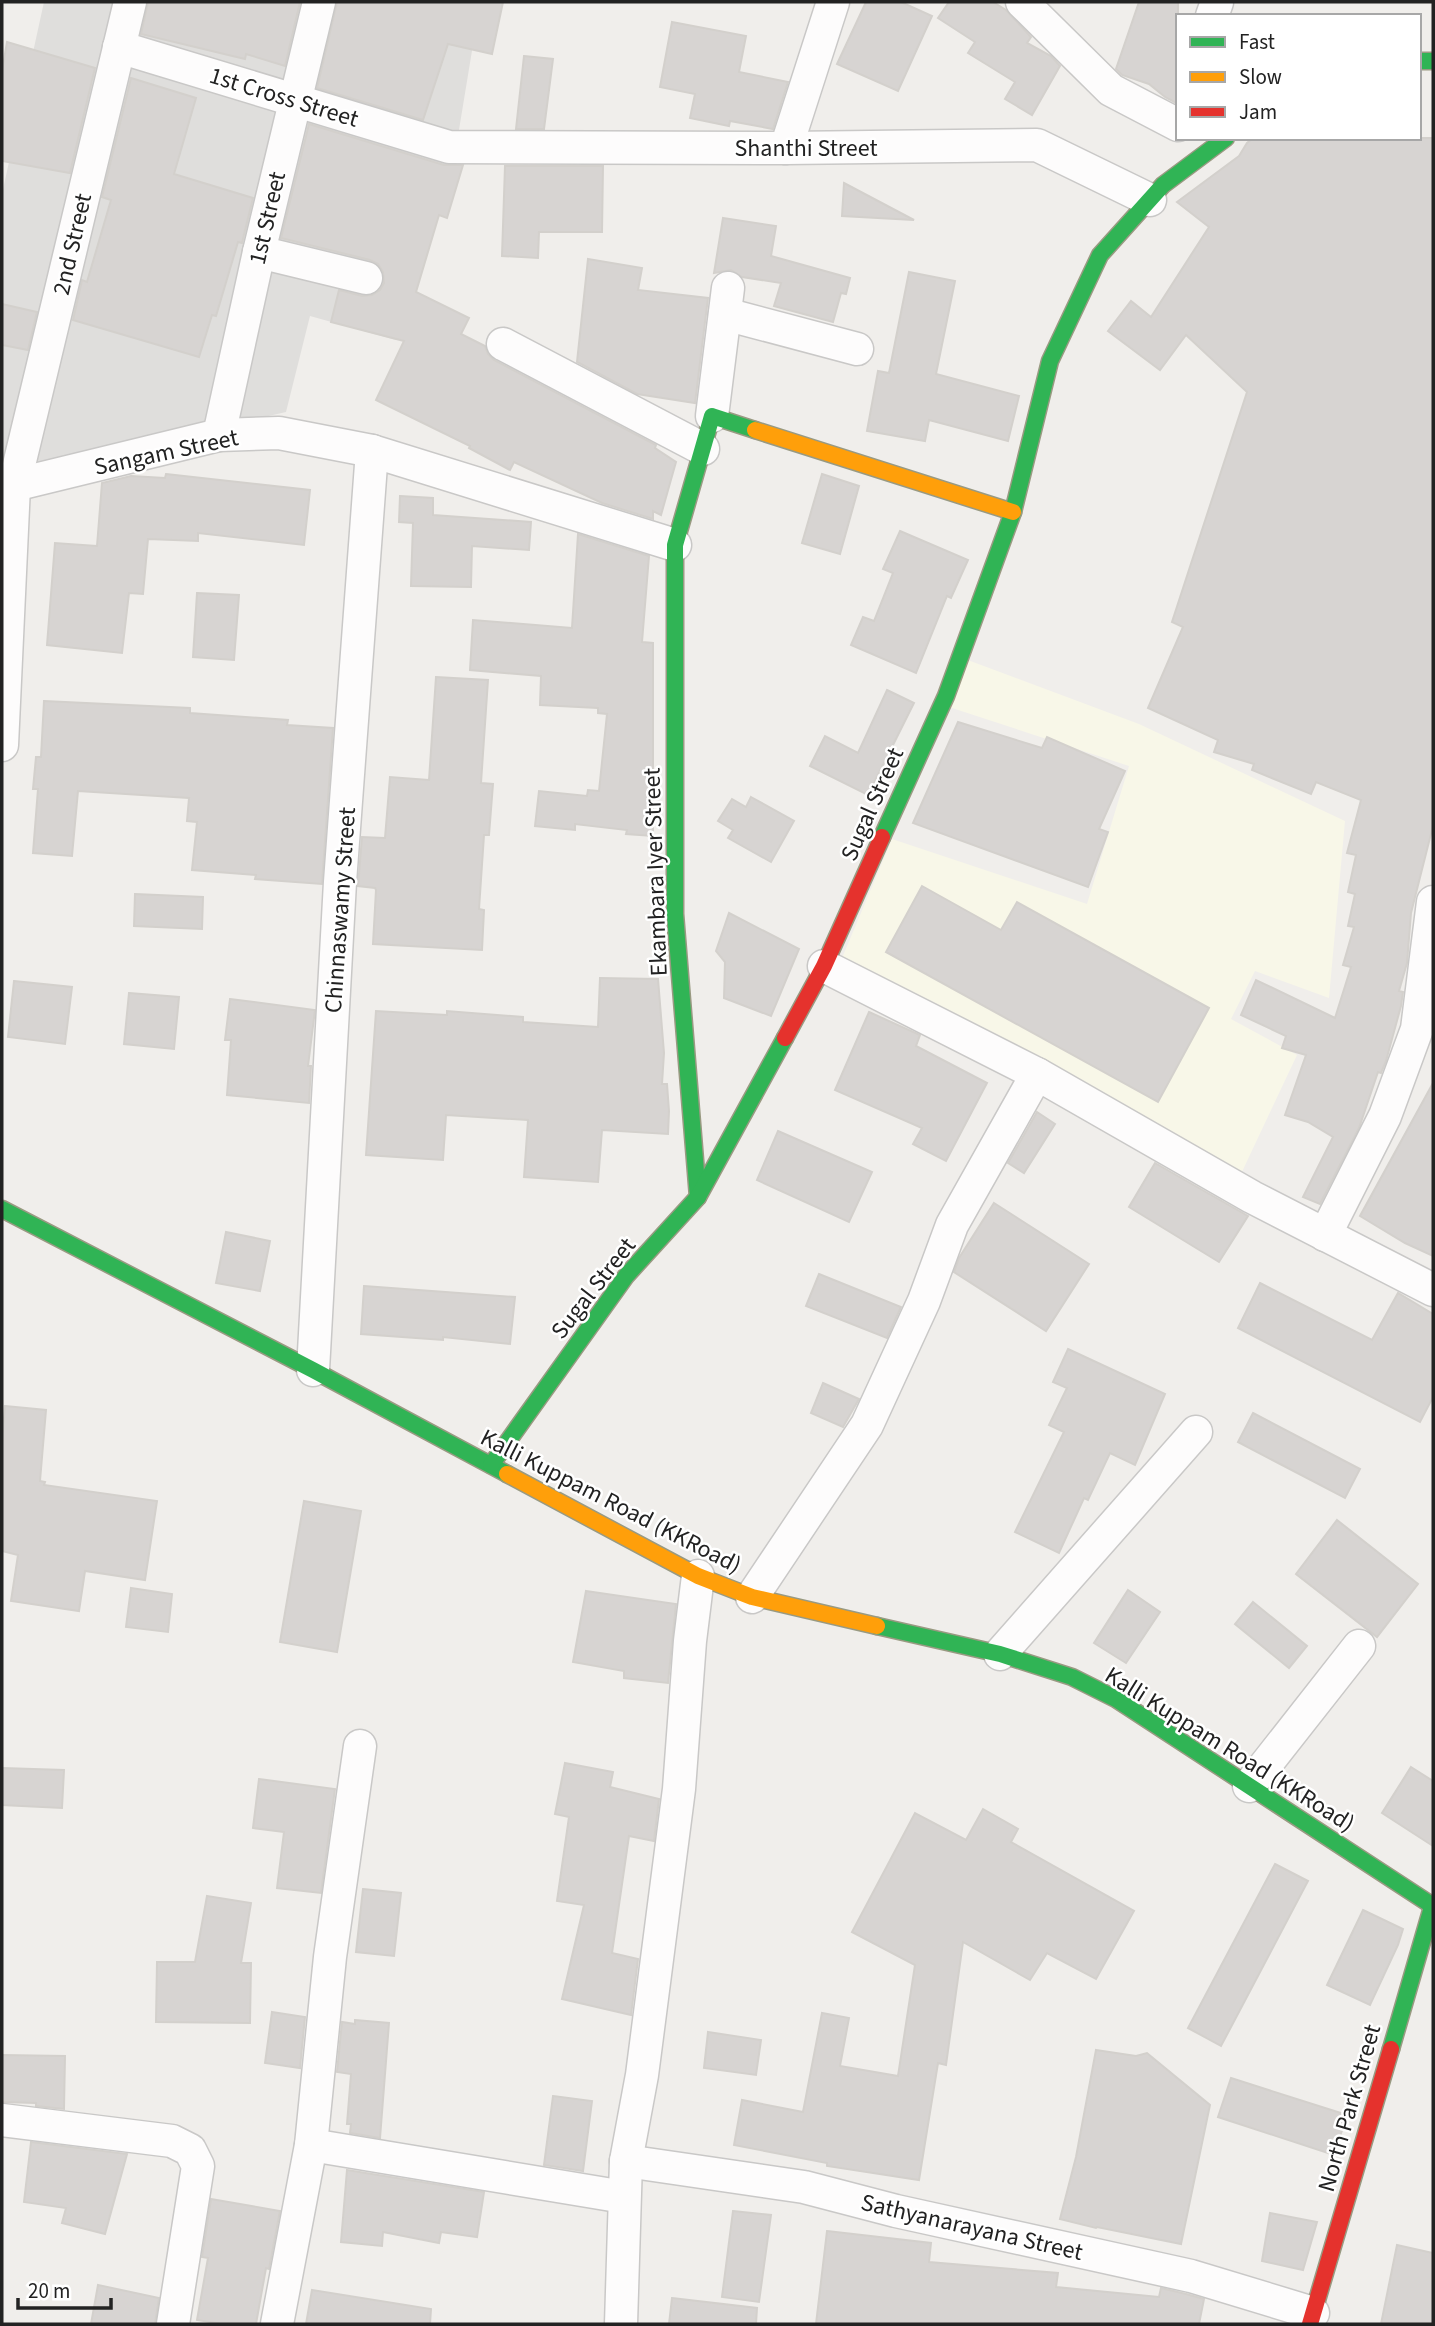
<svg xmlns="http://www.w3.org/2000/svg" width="1435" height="2326" viewBox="0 0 1435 2326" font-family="'Source Sans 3',sans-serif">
  <rect width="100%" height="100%" fill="#f0eeeb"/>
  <polygon fill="#dfdedc" points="44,2 480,2 456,148 396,340 310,316 286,412 2,476 2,194"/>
  <polygon fill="#f8f7e8" points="965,659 1139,724 1345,821 1329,998 1255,971 1231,1019 1297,1055 1240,1176 842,958 892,839 1087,904 1129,766 949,707"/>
  <g fill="#d7d4d2" stroke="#d3d0cc" stroke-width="2">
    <polygon points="148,2 300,2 285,66 246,54 245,59 141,34"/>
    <polygon points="337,2 503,2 492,54 448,44 423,120 317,88"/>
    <polygon points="866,2 901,2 932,16 898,91 837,64"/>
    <polygon points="949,2 993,2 1006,10 1031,37 1027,43 1051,56 1060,66 1032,115 1005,99 1015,82 968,53 975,42 938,18"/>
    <polygon points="1139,2 1178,2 1178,104 1165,97 1149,84 1122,75 1116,69"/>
    <polygon points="672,22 746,36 739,72 788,82 773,129 730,121 729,126 690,118 695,94 660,87"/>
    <polygon points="7,42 95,68 70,173 2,161 2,71"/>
    <polygon points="524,56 553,59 544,129 516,129"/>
    <polygon points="131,78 196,98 174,174 253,198 242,243 238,242 216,316 212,315 199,357 73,320 82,280 87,282 111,200 102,197"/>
    <polygon points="309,124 444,165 463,165 447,218 439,215 416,292 469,318 461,334 485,346 488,354 494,360 656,445 655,448 676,462 661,515 653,511 653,519 602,503 514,462 510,470 469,448 470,446 376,400 404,341 331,322 339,290 362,296 372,295 380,290 384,283 383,272 378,264 370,260 281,238"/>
    <polygon points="1253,138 1433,138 1433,826 1411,913 1407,963 1399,991 1403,992 1401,1006 1386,1061 1381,1073 1378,1072 1359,1128 1320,1204 1303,1197 1333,1137 1308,1122 1285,1115 1306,1055 1282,1048 1286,1036 1241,1015 1256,980 1335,1018 1351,967 1343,965 1354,927 1348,926 1355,894 1348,892 1356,855 1347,853 1361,800 1316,782 1311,794 1252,770 1254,764 1214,752 1218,740 1148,708 1183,627 1172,622 1247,392 1186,335 1160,370 1108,331 1131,301 1151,317 1209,227 1177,202 1239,156 1247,143"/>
    <polygon points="505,166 603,166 602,232 539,232 538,258 502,256"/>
    <polygon points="844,183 914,220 842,216"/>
    <polygon points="723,218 776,226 771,256 850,278 846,294 841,293 833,322 774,306 781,283 742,277 731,270 714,273"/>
    <polygon points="588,259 642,268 638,290 708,298 695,403 637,394 577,362"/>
    <polygon points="909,272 955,281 936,374 1019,396 1008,441 929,420 925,441 867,431 878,371 889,373"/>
    <polygon points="2,304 37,312 28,350 2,345"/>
    <polygon points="166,474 310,490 304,545 198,533 198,541 148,539 143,594 129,593 122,653 47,645 55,543 97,546 102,483 131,476 165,478"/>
    <polygon points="822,474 859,486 840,554 802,543"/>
    <polygon points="400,496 433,498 433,515 531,522 529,550 472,546 471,587 411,586 413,523 399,522"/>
    <polygon points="900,531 968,560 951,598 947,596 916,673 851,645 863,617 874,621 893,573 883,569"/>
    <polygon points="578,534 649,556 642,642 653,643 653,836 626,834 627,830 575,824 575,830 535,826 539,791 587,796 588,790 599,791 607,714 598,713 598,708 540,705 541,676 470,670 473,620 572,628"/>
    <polygon points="197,593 239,595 234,660 193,657"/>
    <polygon points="436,677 488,680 481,783 493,784 489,835 484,835 479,909 484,910 482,950 373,944 376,890 375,888 358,886 362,837 385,838 390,777 429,780"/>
    <polygon points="887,690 914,703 868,795 810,766 825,736 858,753"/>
    <polygon points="44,701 190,708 190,713 288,720 287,725 333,728 322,884 255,879 256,875 192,870 197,822 187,821 189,798 78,791 72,856 33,853 38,789 33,789 36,757 41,757"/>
    <polygon points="958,722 1042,748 1047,737 1125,771 1099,829 1108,832 1088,887 913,823"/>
    <polygon points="751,797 794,821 771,862 728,838 733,830 718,821 732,799 746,807"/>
    <polygon points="922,886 1001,930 1017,902 1209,1008 1158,1102 886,952"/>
    <polygon points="135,894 203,897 202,929 134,926"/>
    <polygon points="729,913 799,949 771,1016 724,998 725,962 716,951"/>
    <polygon points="600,978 658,979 664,1053 662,1084 667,1084 669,1111 668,1134 602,1130 598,1182 524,1177 528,1120 446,1115 443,1160 366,1155 376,1011 447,1015 447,1011 523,1017 523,1022 598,1027"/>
    <polygon points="14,981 72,987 65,1044 8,1037"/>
    <polygon points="129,993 179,997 174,1049 124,1044"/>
    <polygon points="230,999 315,1010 308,1066 311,1066 309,1103 227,1095 231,1040 225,1040"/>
    <polygon points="869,1012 920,1035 916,1046 987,1083 946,1161 913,1144 922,1128 835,1090"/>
    <polygon points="1433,1083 1433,1256 1405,1243 1360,1216"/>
    <polygon points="1037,1112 1055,1124 1024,1173 1008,1163"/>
    <polygon points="778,1131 872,1172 849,1222 757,1180"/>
    <polygon points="1155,1163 1248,1216 1219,1262 1129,1207"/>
    <polygon points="994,1203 1089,1264 1046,1331 954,1272 959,1258"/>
    <polygon points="226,1232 270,1241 260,1291 216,1283"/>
    <polygon points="819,1274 901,1307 887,1338 806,1306"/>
    <polygon points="1260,1283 1372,1340 1398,1293 1433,1314 1433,1397 1420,1422 1238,1328"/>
    <polygon points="364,1286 515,1297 510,1344 443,1337 443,1340 361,1334"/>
    <polygon points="1068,1349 1165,1394 1135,1465 1110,1453 1088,1500 1084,1498 1059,1553 1015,1532 1064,1432 1049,1425 1067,1388 1053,1382"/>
    <polygon points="823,1383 859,1399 843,1427 811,1413"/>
    <polygon points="5,1406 46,1410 40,1481 45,1482 44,1485 157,1501 145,1580 85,1571 79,1611 11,1601 18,1555 2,1551 2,1441"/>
    <polygon points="1253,1413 1360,1469 1345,1498 1238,1442"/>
    <polygon points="304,1501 361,1511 337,1652 280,1642"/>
    <polygon points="1337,1520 1418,1584 1377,1637 1296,1574"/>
    <polygon points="131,1588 172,1594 168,1632 126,1627"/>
    <polygon points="1128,1590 1160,1612 1126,1663 1094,1643"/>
    <polygon points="586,1591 676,1604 668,1683 624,1678 624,1671 573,1662"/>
    <polygon points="1253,1602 1307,1646 1289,1668 1235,1624"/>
    <polygon points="565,1763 613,1772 610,1787 659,1799 654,1841 629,1836 612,1953 638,1959 631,2015 562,1999 584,1905 557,1901 569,1817 555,1814"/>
    <polygon points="1411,1767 1433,1781 1433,1846 1382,1813"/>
    <polygon points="2,1768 64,1770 62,1808 2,1805"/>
    <polygon points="259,1779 335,1789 321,1893 277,1888 284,1832 253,1828"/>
    <polygon points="983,1809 1018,1829 1011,1842 1134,1911 1096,1979 1047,1953 1030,1980 963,1942 946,2065 938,2063 919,2180 827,2166 827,2163 734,2145 742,2100 803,2112 822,2013 849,2018 840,2066 898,2076 915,1965 852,1932 915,1813 966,1840"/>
    <polygon points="1275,1864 1308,1881 1221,2046 1188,2028"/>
    <polygon points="363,1889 401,1893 394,1956 356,1952"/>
    <polygon points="207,1896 251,1903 241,1963 251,1963 250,2023 156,2022 157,1962 195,1962"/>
    <polygon points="1363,1910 1403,1929 1398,1945 1370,2005 1327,1985"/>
    <polygon points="272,2012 305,2017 300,2068 265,2063"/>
    <polygon points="355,2020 389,2023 380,2138 350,2133 351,2124 347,2124 351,2074 337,2072 342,2022 355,2024"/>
    <polygon points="708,2032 761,2040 756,2075 704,2068"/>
    <polygon points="1096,2050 1136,2056 1147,2053 1210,2105 1181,2244 1097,2227 1096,2228 1060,2219 1076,2157"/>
    <polygon points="2,2055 65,2056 64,2109 36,2106 36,2103 2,2102"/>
    <polygon points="1231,2078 1347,2115 1334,2155 1218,2117"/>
    <polygon points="553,2096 592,2101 583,2171 544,2165"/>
    <polygon points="31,2142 127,2154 105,2234 62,2223 66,2208 24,2202"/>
    <polygon points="347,2170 484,2192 477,2237 441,2232 439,2243 383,2232 382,2246 341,2242"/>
    <polygon points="211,2199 280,2211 269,2269 266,2268 256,2324 222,2324 197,2320 208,2258 202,2257"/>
    <polygon points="733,2211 771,2215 759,2302 722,2297"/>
    <polygon points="1270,2213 1317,2222 1303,2270 1262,2261"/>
    <polygon points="827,2231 931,2243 929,2262 1058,2273 1056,2287 1159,2297 1161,2288 1186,2294 1204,2299 1199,2324 816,2324"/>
    <polygon points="1397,2245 1433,2253 1433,2324 1381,2324"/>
    <polygon points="98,2285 159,2298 155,2324 91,2324"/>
    <polygon points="312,2290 431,2309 430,2324 306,2324"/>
    <polygon points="672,2298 757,2308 756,2324 669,2324"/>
  </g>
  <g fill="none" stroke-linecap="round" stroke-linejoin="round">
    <defs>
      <g id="street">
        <polyline points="1022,2 1111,90 1178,125"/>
        <polyline points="1212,16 1217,2"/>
        <polyline points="119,47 449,147 786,148 1037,145 1150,200"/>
        <polyline points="786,148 833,2"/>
        <polyline points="259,252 366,278"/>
        <polyline points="725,314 857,349"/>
        <polyline points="503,344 703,449"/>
        <polyline points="712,416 728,288"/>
        <polyline points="219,435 259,252 319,2"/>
        <polyline points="2,488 219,435 279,433 372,451 675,545"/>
        <polyline points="2,745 14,486 130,2"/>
        <polyline points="824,966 1037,1074 1252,1197 1433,1290"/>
        <polyline points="1325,1235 1385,1116 1417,1029 1433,902"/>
        <polyline points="313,1370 340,882 372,451"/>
        <polyline points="752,1597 867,1425 924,1301 952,1225 1037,1074"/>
        <polyline points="1000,1654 1196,1432"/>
        <polyline points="360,1746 330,1957 311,2145 624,2197"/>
        <polyline points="1249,1786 1359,1646"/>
        <polyline points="2,2120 172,2141 190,2150 198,2166 173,2324"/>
        <polyline points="626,2161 804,2187 896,2211 1191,2276 1313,2313"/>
        <polyline points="277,2324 311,2145"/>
        <polyline points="621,2324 626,2161 642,2075 679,1789 690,1641 698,1576"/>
      </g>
      <g id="fast">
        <polyline points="1419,61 1433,61"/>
        <polyline points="882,837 946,696 1013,512 1050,361 1100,255 1163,185 1226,138"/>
        <polyline points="698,1197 675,914 675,545 712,416 755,430"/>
        <polyline points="2,1209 313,1370 507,1474"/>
        <polyline points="491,1465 626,1276 698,1197 785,1038"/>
        <polyline points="877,1626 1000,1654 1072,1677 1116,1699 1433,1906"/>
        <polyline points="1391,2049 1433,1904"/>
      </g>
      <g id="slow">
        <polyline points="755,430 1013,512"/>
        <polyline points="507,1474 698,1576 752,1597 877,1626"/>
      </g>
      <g id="jam">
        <polyline points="785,1038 824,966 882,837"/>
        <polyline points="1310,2324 1391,2049"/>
      </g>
    </defs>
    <use href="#street" stroke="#c9c8c7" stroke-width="35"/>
    <use href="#fast" stroke="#999a82" stroke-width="19"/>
    <use href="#slow" stroke="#999a82" stroke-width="19"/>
    <use href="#jam" stroke="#999a82" stroke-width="19"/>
    <use href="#street" stroke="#fdfcfc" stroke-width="32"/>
    <use href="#fast" stroke="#30b455" stroke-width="16"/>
    <use href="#slow" stroke="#ff9f0a" stroke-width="16"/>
    <use href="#jam" stroke="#e5322d" stroke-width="16"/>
  </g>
  <g text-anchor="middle" stroke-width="5" stroke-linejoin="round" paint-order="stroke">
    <g font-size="24" fill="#222" stroke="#fff">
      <text transform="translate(284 97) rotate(17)" y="8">1st Cross Street</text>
      <text x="806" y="156">Shanthi Street</text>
      <text transform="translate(267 218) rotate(-77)" y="8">1st Street</text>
      <text transform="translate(72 244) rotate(-77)" y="8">2nd Street</text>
      <text transform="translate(166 452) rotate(-12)" y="8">Sangam Street</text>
      <text transform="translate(872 804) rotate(-66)" y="8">Sugal Street</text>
      <text transform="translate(655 872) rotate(-92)" y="8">Ekambara Iyer Street</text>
      <text transform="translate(340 910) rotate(-86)" y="8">Chinnaswamy Street</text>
      <text transform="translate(593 1288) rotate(-52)" y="8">Sugal Street</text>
      <text transform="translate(611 1501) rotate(27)" y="8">Kalli Kuppam Road (KKRoad)</text>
      <text transform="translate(1230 1749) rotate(32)" y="8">Kalli Kuppam Road (KKRoad)</text>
      <text transform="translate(1349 2108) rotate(-74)" y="8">North Park Street</text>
      <text transform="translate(972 2227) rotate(13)" y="8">Sathyanarayana Street</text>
    </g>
  </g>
  <rect width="1435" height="2326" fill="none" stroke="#222222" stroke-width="7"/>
  <rect x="1176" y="14" width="245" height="126" fill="#ffffff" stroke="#a7a7a7" stroke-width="2"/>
  <rect x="1190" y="37" width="35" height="10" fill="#30b455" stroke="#a7a7a7" stroke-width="2"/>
  <text x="1239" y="49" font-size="21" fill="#222222">Fast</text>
  <rect x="1190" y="72" width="35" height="10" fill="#ff9f0a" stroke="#a7a7a7" stroke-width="2"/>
  <text x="1239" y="84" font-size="21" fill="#222222">Slow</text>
  <rect x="1190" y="107" width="35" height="10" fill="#e5322d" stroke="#a7a7a7" stroke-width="2"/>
  <text x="1239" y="119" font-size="21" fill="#222222">Jam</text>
  <path d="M18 2298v10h93v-10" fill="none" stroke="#222222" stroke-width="3.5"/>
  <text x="28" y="2298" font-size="21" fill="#222222" stroke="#ffffff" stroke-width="5" paint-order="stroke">20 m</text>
</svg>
